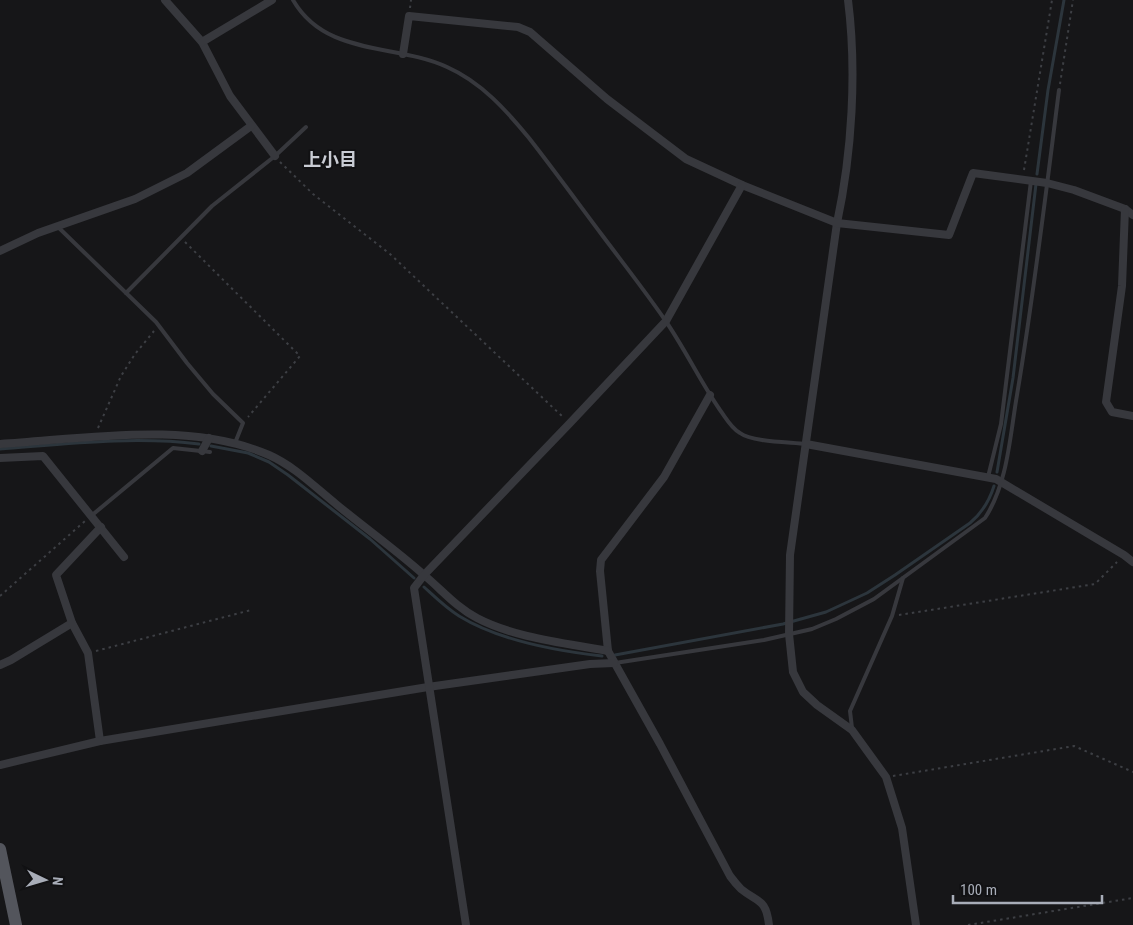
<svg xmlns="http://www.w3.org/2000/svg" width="1133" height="925" viewBox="0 0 1133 925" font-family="'Roboto Condensed','Noto Sans JP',sans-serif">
  <rect width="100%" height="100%" fill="#161618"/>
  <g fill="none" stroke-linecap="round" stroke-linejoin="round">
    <g stroke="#2c353c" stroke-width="3">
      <polyline points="1037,174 1048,90 1064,0"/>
      <polyline points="211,446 248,453 269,462 288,475 370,539 414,578"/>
      <path d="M0,449C66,444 133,436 199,444"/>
      <polyline points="997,472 1013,378 1036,184"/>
      <path d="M424,587C435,597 446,608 459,616C498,640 557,651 602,656"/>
      <path d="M615,655L783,624L826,612L867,593L895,575L970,523C982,513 989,502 994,486"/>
    </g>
    <g stroke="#3d3f44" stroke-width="2" stroke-dasharray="2.5 4" stroke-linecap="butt">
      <polyline points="410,8 411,0"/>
      <polyline points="1060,84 1073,0"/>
      <polyline points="280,162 313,194 390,254 564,418"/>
      <polyline points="1024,170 1052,0"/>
      <polyline points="185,242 300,356 248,417"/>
      <polyline points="98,428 121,376 135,354 154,331"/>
      <polyline points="0,596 85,521"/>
      <polyline points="899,615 1095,584 1117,562"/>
      <polyline points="96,651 251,610"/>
      <polyline points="893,776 1074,746 1133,772"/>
      <polyline points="968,925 1133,898"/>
    </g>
    <g stroke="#37383d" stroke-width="4">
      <path d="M293,0C326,57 395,43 447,67C481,82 506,110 529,138C554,170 578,203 602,235C623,263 645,291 665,320C685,349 700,381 720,410C726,418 731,428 740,433C752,442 790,442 806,444"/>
      <polyline points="58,227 156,322 187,363 213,394 243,423 235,443"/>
      <polyline points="126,293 212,206 275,156 306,127"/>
      <polyline points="988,477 1001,424 1031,181"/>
      <polyline points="91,516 173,448 210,452"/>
      <path d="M615,663L764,640L812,629L836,619L874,599L985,518C1008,483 1010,435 1017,395C1034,294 1046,192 1059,90"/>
      <polyline points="852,728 850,711 892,616 903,578"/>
    </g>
    <g stroke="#37383d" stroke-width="8">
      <polyline points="165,0 202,42 230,96 275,156"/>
      <path d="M848,0C857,71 852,153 837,223L790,555L789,634L793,672L803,692L817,705L852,730L886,777L902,828L916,925"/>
      <polyline points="202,42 272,0"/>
      <polyline points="403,54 409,16 518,27 530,32 607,99 686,159 742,185 837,223 949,235 973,173 1047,183 1074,190 1125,209 1133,215"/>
      <polyline points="1125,209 1122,286 1106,402 1112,412 1133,416"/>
      <polyline points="0,251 38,233 135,199 187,173 251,126"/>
      <path d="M710,395L664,477L601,560L600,571L608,651L660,744L730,876C733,880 737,885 741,889C758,903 766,898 769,925"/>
      <path d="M0,444C84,439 189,420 269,455C294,466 315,487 336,504C365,528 396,550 424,575C442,590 456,607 477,618C515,638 566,643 608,651"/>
      <polyline points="806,444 996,479 1124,555 1133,562"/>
      <polyline points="202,451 209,438"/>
      <polyline points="0,458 43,456 124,557"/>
      <polyline points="0,665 11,660 72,623"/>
      <polyline points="100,741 88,653 72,623 56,575 101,527"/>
      <polyline points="0,765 100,741 428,687 590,664 614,663"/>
      <polyline points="466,925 414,588 424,575 570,423 666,321 742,185"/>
    </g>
    <polyline stroke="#53555c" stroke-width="12" points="0,849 16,925"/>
  </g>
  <g text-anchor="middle" stroke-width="4" stroke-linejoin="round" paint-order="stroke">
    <g font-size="18" font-weight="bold" fill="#c9ccd4" stroke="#111113">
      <text x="330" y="166">上小目</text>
    </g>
  </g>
  <g transform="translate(45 880) rotate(95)" stroke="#111113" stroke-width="4" paint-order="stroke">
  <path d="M0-4L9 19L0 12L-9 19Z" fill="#a8adb8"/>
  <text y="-8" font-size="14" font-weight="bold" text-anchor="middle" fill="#a8adb8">N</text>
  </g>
  <path d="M953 895v8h149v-8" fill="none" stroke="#a8adb8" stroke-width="2.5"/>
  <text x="960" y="895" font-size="15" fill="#a8adb8" stroke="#111113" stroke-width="4" paint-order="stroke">100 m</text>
</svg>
